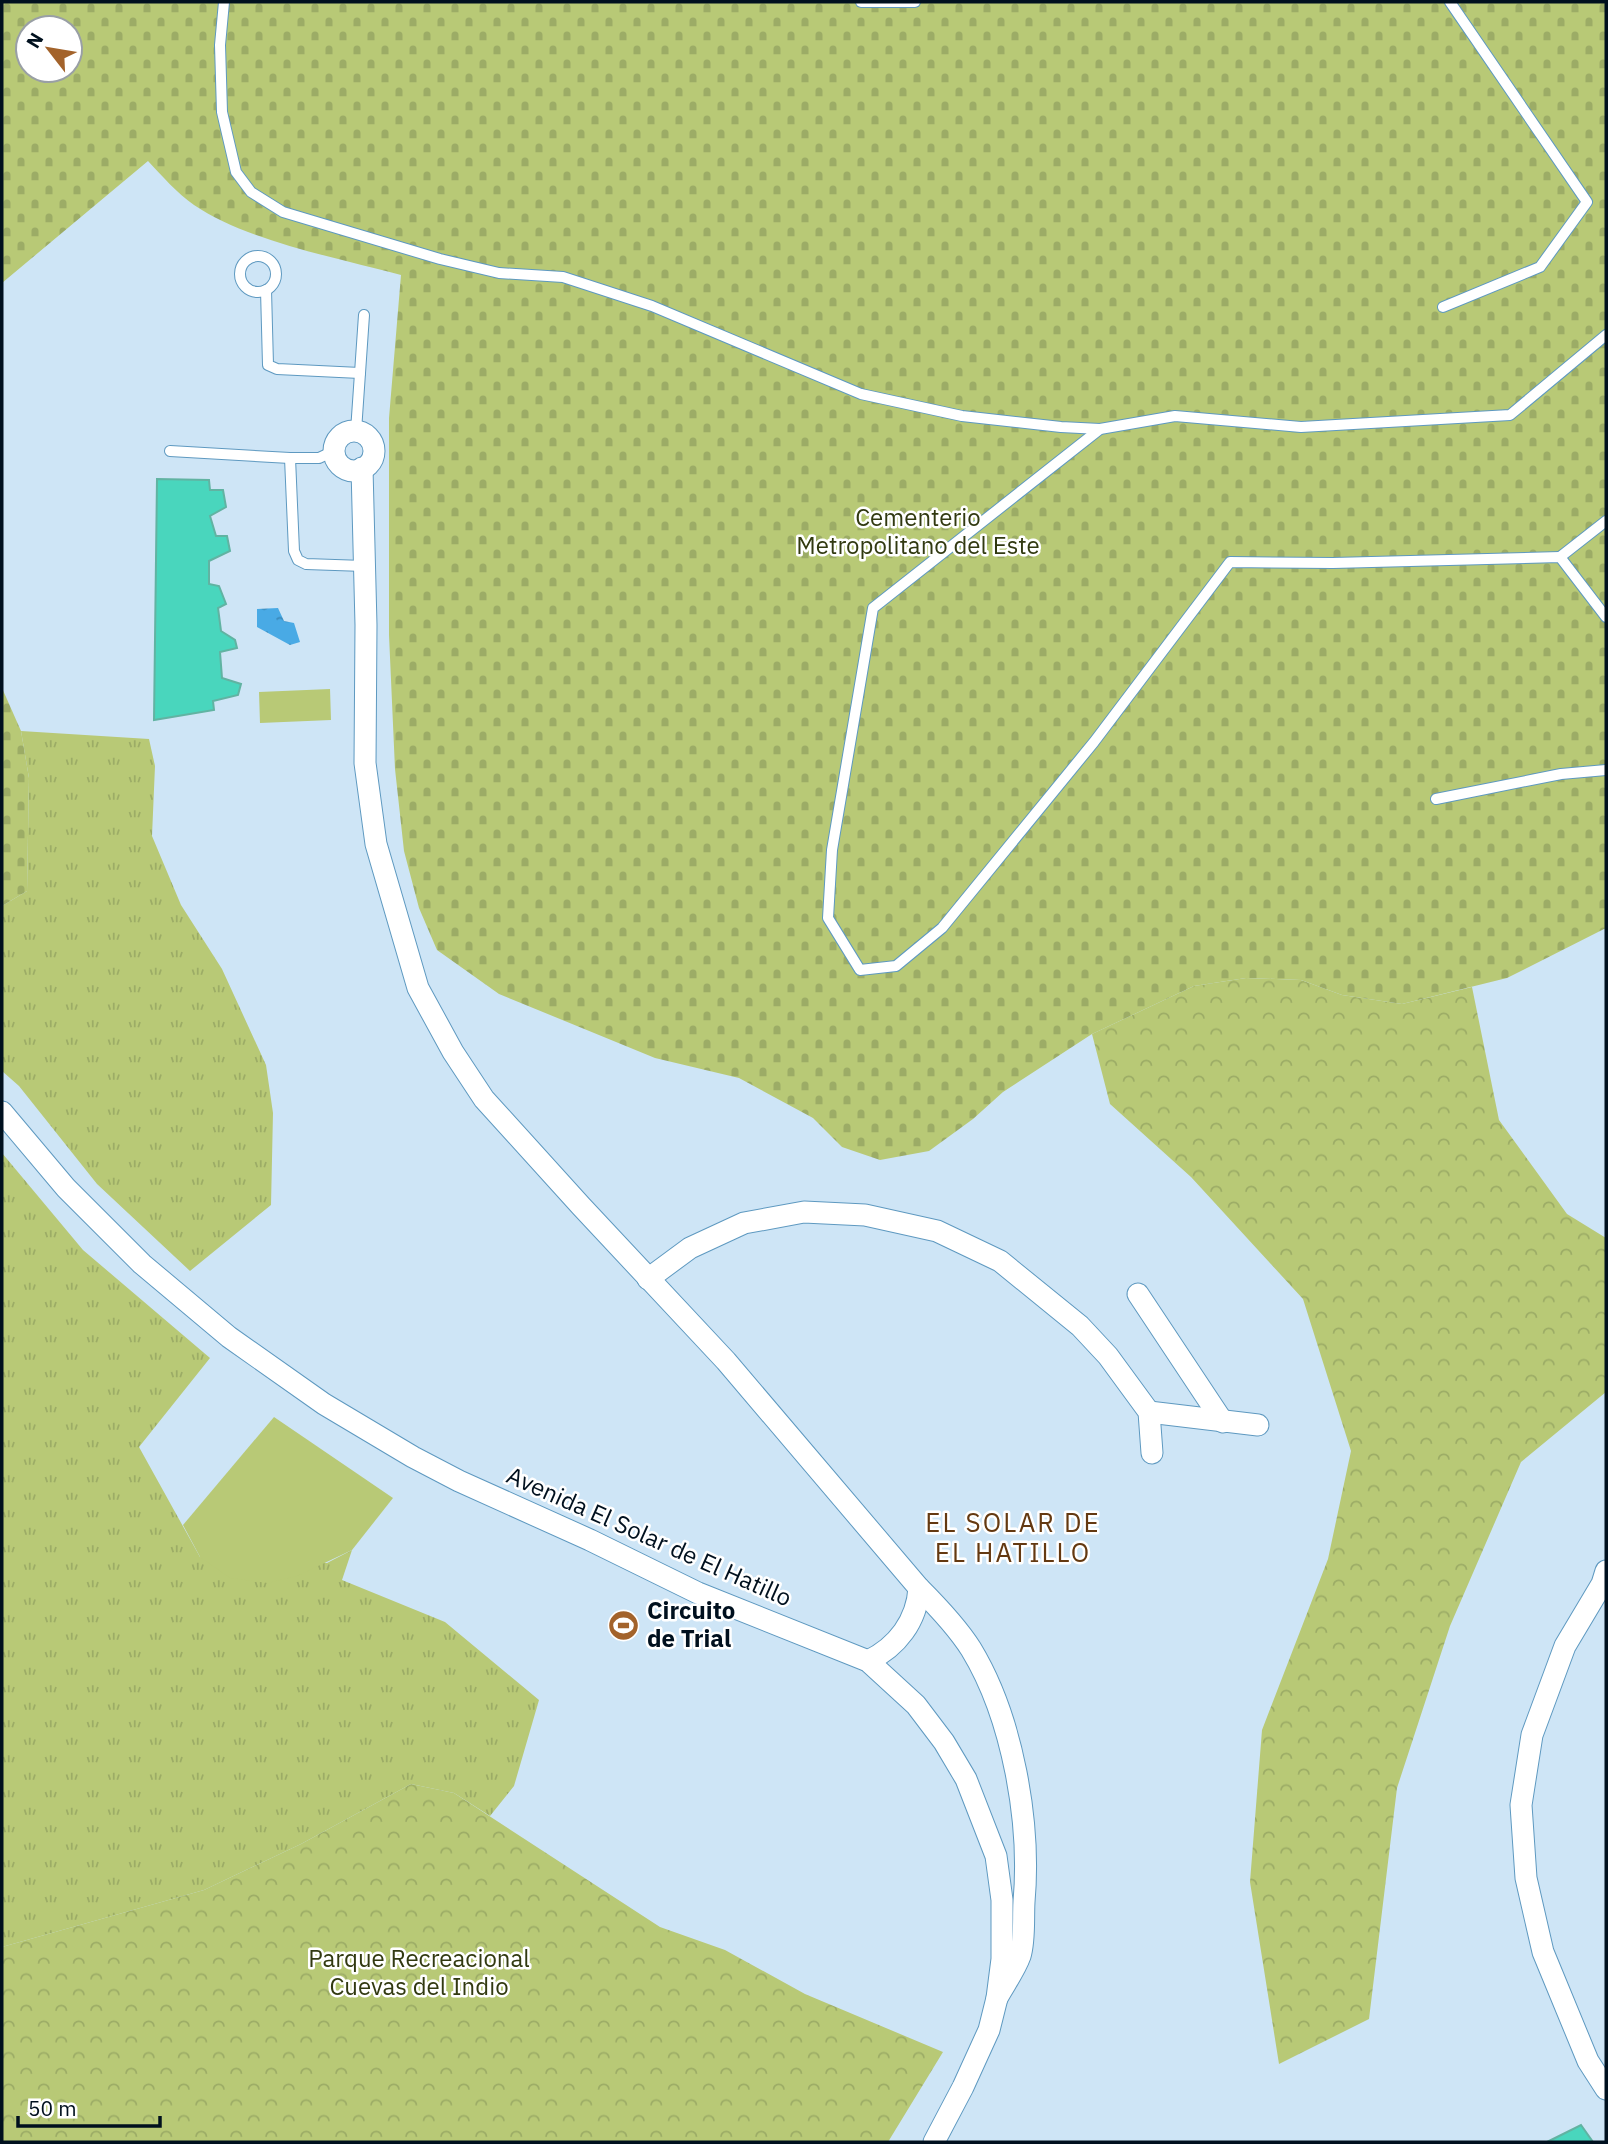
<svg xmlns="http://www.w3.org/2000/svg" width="1608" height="2144" viewBox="0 0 1608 2144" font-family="'IBM Plex Sans',sans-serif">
  <defs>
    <pattern id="grass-tufts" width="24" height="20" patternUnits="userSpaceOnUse" patternTransform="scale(1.75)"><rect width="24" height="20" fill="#b8c976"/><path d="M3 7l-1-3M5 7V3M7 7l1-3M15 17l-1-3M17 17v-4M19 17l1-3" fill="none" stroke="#9cac66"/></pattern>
    <pattern id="forest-crowns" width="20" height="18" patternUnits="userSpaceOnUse" patternTransform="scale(1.75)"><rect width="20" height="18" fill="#b8c976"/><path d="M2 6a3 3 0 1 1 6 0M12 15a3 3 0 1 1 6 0" fill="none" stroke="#9cac66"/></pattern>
    <pattern id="cemetery-stones" width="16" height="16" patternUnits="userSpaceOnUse" patternTransform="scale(1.75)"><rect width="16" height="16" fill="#b8c976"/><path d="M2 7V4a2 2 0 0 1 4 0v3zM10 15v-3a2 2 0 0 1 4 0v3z" fill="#9cac66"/></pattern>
    <pattern id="water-ripples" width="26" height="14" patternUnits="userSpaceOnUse" patternTransform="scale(1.75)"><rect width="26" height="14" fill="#49aae5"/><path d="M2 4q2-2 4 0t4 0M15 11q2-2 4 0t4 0" fill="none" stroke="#3a89b9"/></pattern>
  </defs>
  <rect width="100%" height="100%" fill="#cee5f6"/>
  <g fill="url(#grass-tufts)">
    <polygon points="21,731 149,739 155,766 152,836 181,905 222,969 266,1065 273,1113 271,1205 190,1271 97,1184 19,1086 2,1071 2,906 27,891 29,778"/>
    <polygon points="2,1153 83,1250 210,1358 139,1447 200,1557 327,1563 352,1550 342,1580 445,1622 539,1700 514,1786 490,1816 454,1793 411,1784 301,1844 204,1890 2,1947"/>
  </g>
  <g fill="url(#forest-crowns)">
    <polygon points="1246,978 1301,980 1342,995 1402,1004 1472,987 1499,1120 1567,1214 1606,1238 1606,1392 1521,1462 1450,1626 1397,1788 1369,2019 1279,2064 1250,1882 1262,1730 1328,1559 1351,1451 1303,1299 1191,1177 1110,1104 1092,1034 1194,986"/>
    <polygon points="411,1784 454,1793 660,1927 725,1950 805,1994 943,2052 888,2142 2,2142 2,1947 204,1890 301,1844"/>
  </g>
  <g fill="url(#cemetery-stones)" fill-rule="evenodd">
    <path d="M2,2H1606V928L1507,978L1402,1004L1342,995L1301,980L1246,978L1194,986L1092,1034L1003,1092L973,1119L929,1151L880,1160L842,1147L813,1118L739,1078L655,1058L499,994L437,950L419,908L404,851L395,769L389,635V418L401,275C338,258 247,241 194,205C177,193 162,176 148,161L2,283ZM28,28H70V70H28Z"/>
    <polygon points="2,688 21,731 29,778 27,891 2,906"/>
  </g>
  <g fill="#b8c976">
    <polygon points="330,689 331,720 260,723 259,692"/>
    <polygon points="274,1417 393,1498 352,1550 297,1576 268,1583 230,1578 200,1557 183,1525"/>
  </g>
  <polygon fill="url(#water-ripples)" points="278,608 284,621 294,623 300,642 290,645 257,627 257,609"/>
  <g fill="#49d6bd" stroke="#61b3a2" stroke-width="2">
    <polygon points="157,479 209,480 210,490 223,490 226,507 210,516 216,536 227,536 230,551 209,561 209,584 219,586 226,604 218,608 221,631 235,640 237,648 220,652 222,678 241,684 238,695 213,701 214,710 154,720"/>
    <polygon points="1581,2125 1593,2142 1547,2142"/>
  </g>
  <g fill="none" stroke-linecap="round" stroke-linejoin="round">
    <defs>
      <g id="lane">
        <polyline points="224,2 220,45 222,112 236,172 251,192 283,212 440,259 499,273 563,277 652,306 861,394 962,416 1061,427 1100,429"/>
        <polyline points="861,2 915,2"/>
        <circle cx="258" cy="274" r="18"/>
        <polyline points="266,290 268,365 277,369 360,373"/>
        <polyline points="1443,307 1540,267 1587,202 1450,2"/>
        <polyline points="1606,335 1510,415 1301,427 1175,416 1100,429 873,608 832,850 828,918 860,970 896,966 942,928 1094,742 1230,562 1333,563 1560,557 1606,617"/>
        <polyline points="356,431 364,315"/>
        <polyline points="170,451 290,458 319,458 334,451"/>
        <polyline points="290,458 294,551 298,560 306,564 364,566"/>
        <polyline points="1560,557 1606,521"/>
        <polyline points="1436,799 1561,774 1606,770"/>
      </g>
      <g id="street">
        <circle cx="354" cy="451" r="20"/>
        <path d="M362,468L366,625L365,763L376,844L418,988L453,1052L484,1099L581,1206L726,1361L919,1588C938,1607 957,1627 971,1649C1013,1718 1031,1823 1024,1902C1023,1919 1025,1940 1020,1956C1015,1970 1004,1985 997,1998"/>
        <polyline points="2,1112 66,1188 142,1264 229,1337 324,1404 413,1457 459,1481 590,1540 698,1593 868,1661 916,1705 944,1742 966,1779 996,1856 1002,1900 1002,1959 997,1998 989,2030 963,2087 934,2142"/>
        <polyline points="648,1279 690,1248 744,1223 804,1212 865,1215 937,1231 1000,1261 1080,1326 1108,1356 1149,1412 1152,1453"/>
        <polyline points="1138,1294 1223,1422"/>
        <polyline points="1149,1412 1258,1425"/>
        <polyline points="1606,1571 1602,1584 1565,1646 1532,1735 1521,1805 1526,1878 1543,1952 1588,2061 1606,2089"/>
        <path d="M868,1661C897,1647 917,1621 919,1588"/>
      </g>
    </defs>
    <use href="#lane" stroke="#5e99c0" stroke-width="12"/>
    <use href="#street" stroke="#5e99c0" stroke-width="23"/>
    <use href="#lane" stroke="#fff" stroke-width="10"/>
    <use href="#street" stroke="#fff" stroke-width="21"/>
  </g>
  <defs>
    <symbol id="stadium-disc" viewBox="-11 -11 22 22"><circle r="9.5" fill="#a3632b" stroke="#fff"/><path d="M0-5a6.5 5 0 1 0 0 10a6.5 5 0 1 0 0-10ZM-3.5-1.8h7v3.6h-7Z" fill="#fff"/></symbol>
  </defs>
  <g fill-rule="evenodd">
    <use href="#stadium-disc" x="606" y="1608" width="35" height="35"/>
  </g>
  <g text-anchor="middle" stroke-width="5" stroke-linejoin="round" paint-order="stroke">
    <g font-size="24" fill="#313910" stroke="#fff">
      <text x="918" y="526">Cementerio<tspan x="918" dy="28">Metropolitano del Este</tspan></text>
      <text x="419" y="1967">Parque Recreacional<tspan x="419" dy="28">Cuevas del Indio</tspan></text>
    </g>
    <g font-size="24" fill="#00101e" stroke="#fff">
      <text transform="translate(649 1537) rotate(24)" y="8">Avenida El Solar de El Hatillo</text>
    </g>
    <g font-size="24" font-weight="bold" fill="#00101e" stroke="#fff" text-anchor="start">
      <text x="647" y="1619">Circuito<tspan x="647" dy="28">de Trial</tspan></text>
    </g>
    <g font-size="26" letter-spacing="2" fill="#643911" stroke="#fff">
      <text x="1013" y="1532">EL SOLAR DE<tspan x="1013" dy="30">EL HATILLO</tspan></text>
    </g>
  </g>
  <rect width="1608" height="2144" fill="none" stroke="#00101e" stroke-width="7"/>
  <g transform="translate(49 49) rotate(301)"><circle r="33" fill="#ffffff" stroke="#999fa5" stroke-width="2"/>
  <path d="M0-5L12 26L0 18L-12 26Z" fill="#a3632b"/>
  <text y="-10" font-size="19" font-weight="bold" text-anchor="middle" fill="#00101e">N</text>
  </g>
  <path d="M18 2116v10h142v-10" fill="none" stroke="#00101e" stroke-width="3.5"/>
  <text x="28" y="2116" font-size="21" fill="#00101e" stroke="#ffffff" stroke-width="5" paint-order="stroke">50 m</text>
</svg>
